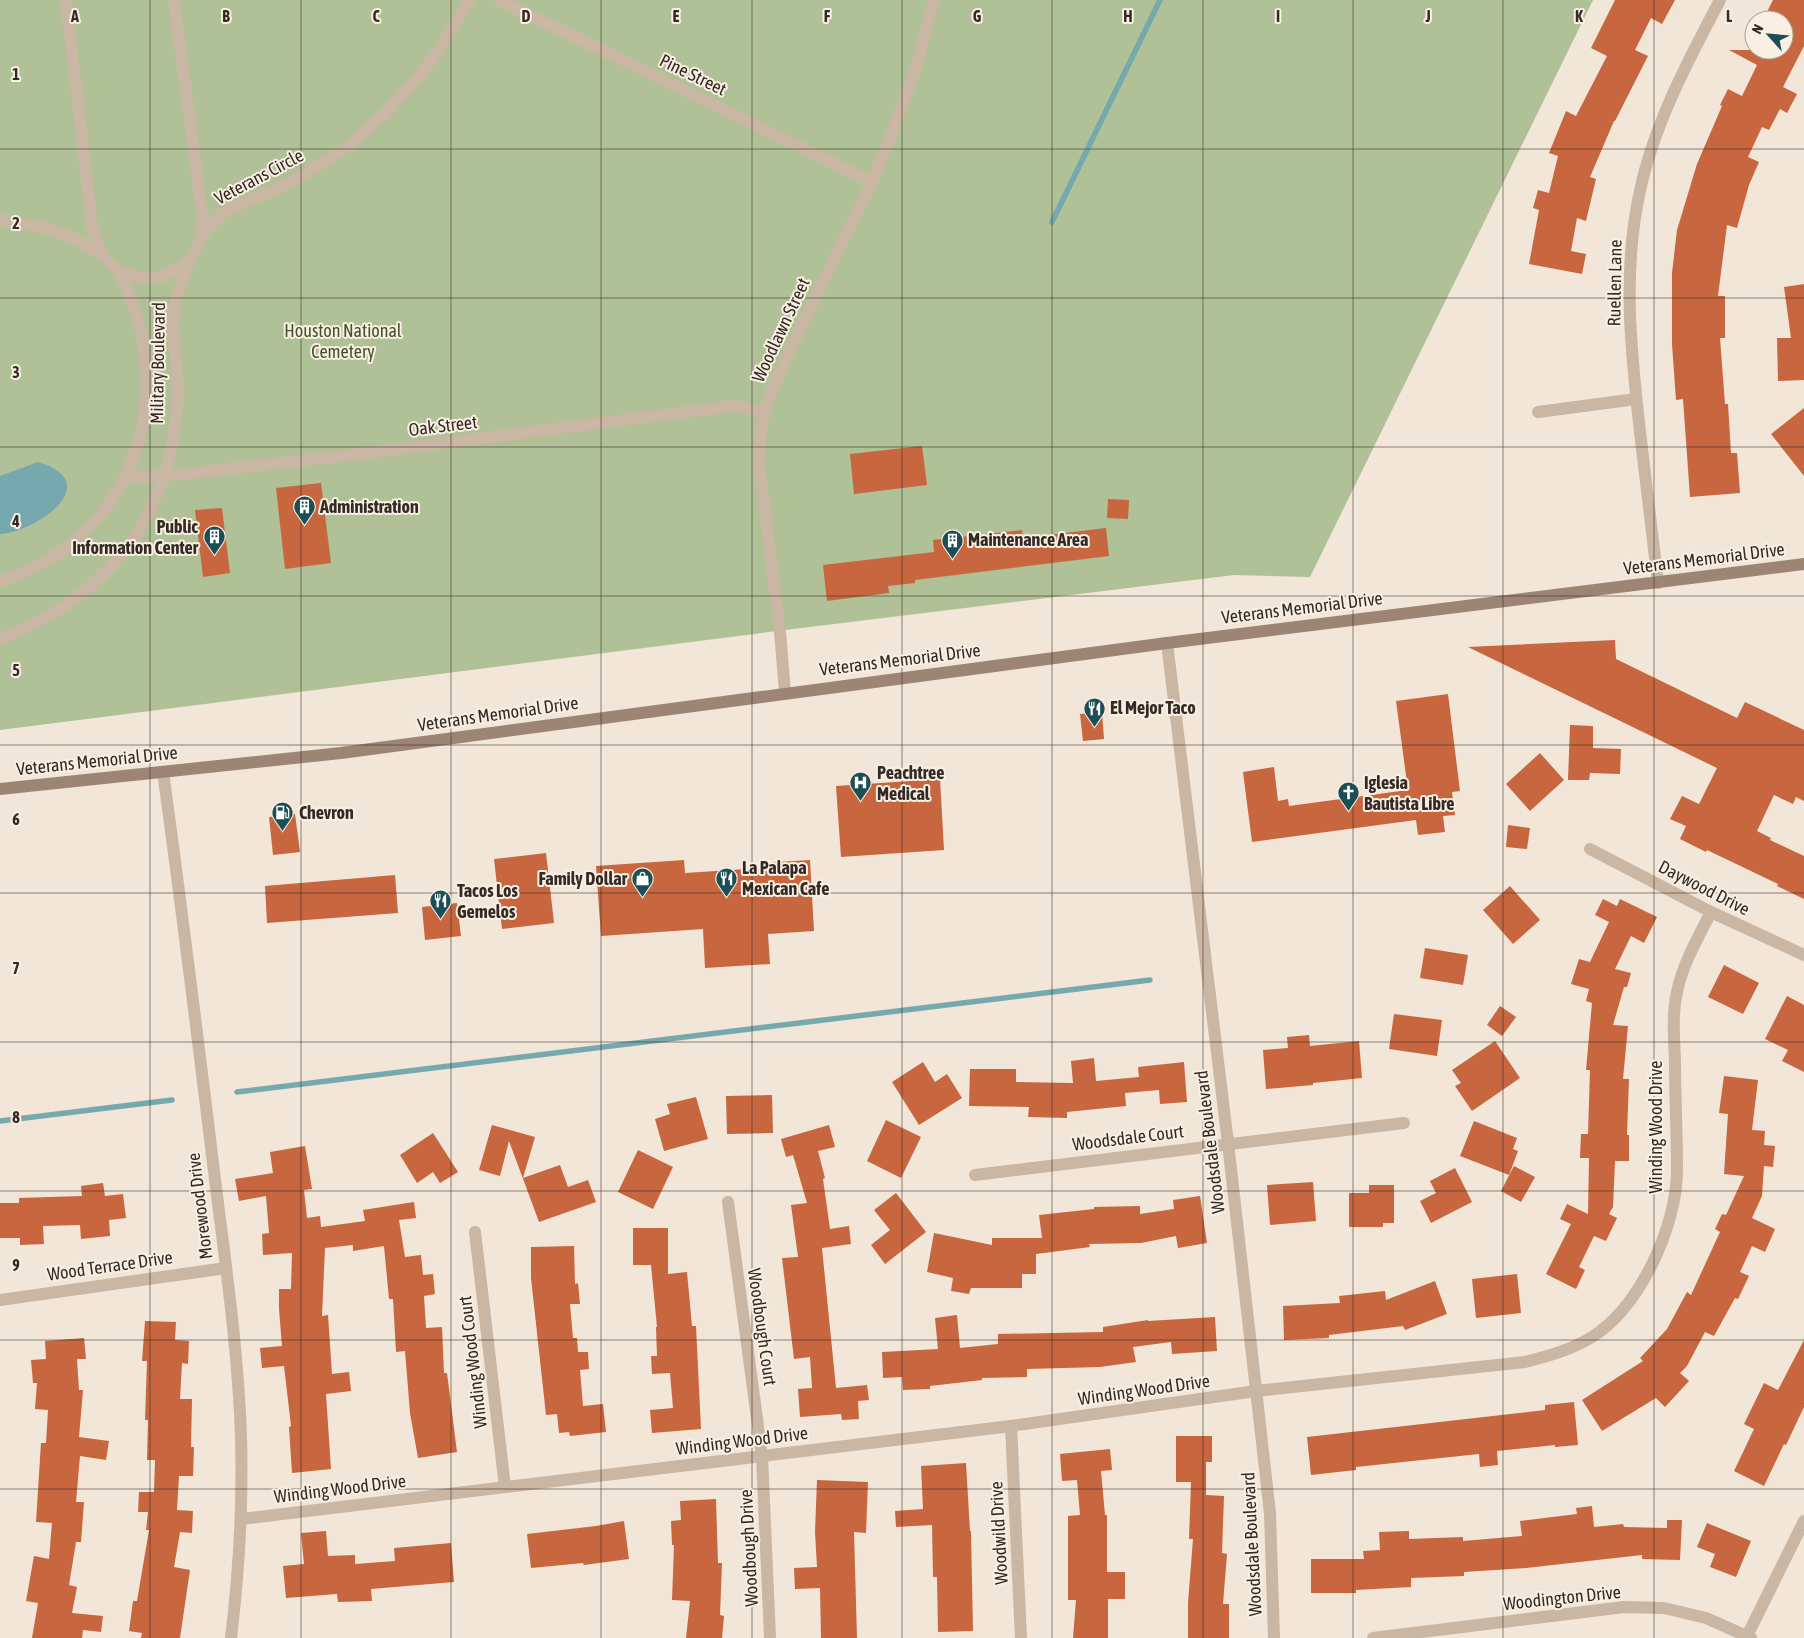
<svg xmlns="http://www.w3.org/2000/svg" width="1804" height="1638" viewBox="0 0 1804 1638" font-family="'Asap Condensed',sans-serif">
  <rect width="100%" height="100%" fill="#f1e6d7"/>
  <polygon fill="#b0c097" points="0,0 1593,0 1310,577 1234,575 769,632 0,730"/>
  <path fill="#76a9ae" d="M38,462C107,483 36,532 0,534V476Z"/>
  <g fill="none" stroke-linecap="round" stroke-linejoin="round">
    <g stroke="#76a9ae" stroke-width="5.5">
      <polyline points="1052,222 1160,0"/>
      <polyline points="237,1092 1150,980"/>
      <polyline points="0,1121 172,1100"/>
    </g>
  </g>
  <g fill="#c7663f">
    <polygon points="1615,0 1675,0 1662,24 1651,18 1635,50 1648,56 1615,121 1614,121 1590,177 1596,179 1586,221 1577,218 1571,251 1586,254 1582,274 1529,264 1539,210 1533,208 1538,190 1549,193 1558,156 1549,153 1566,111 1576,116 1607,56 1591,48"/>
    <polygon points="1773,0 1804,0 1804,46 1783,87 1797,94 1787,113 1780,109 1769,130 1762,127 1748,157 1759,162 1749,185 1737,228 1727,225 1718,296 1725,296 1725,338 1720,338 1725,404 1728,404 1731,453 1737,453 1740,493 1690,497 1683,399 1676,400 1672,344 1672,273 1677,230 1697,164 1722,106 1720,105 1728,89 1742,96 1757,65 1729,50 1784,50 1784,20 1763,20"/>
    <polygon points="1804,284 1804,380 1778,381 1777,338 1791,338 1784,287"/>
    <polygon points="1804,408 1804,476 1771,434"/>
    <polygon points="922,446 927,485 854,494 850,454"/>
    <polygon points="321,483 331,563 285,569 276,488"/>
    <polygon points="1108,499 1129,500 1128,519 1107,518"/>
    <polygon points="222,508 230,573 203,577 195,510"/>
    <polygon points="1106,528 1109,556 915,580 915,583 888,586 889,593 827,601 823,565 934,552 933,540 1022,530 1023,538"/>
    <polygon points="1615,640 1616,659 1737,718 1745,702 1804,730 1804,801 1796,797 1793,804 1774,795 1757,831 1771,838 1770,840 1804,856 1804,899 1777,886 1778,884 1707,850 1706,852 1680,839 1686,826 1670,819 1682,796 1699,804 1717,768 1468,647"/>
    <polygon points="1448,694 1460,791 1452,792 1455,815 1443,816 1445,832 1418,835 1416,820 1252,842 1243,772 1274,767 1278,801 1288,799 1289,806 1408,790 1396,701"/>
    <polygon points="1102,712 1104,739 1083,741 1080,714"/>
    <polygon points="1570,725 1593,726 1593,748 1621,749 1620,774 1590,773 1589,780 1568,780"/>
    <polygon points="1540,753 1564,780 1530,811 1506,784"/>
    <polygon points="940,779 944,850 841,857 836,786"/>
    <polygon points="295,814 300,852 273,855 269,817"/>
    <polygon points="1508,825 1530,828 1527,849 1506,847"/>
    <polygon points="546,853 554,923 502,929 494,859"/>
    <polygon points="684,860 685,873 762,868 762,863 810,860 814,931 768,934 770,964 705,968 703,929 601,936 596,866"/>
    <polygon points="395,875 398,913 267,923 265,886"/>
    <polygon points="1510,886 1540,920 1513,944 1483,910"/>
    <polygon points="1603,899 1617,906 1620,899 1657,917 1644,943 1631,936 1615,969 1631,973 1627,987 1624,987 1613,1025 1628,1026 1623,1079 1629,1079 1627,1135 1629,1135 1629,1161 1615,1161 1613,1207 1609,1214 1617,1218 1606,1241 1594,1236 1579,1267 1585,1270 1576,1289 1546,1274 1571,1224 1560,1219 1567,1204 1588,1214 1589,1158 1580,1158 1581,1134 1588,1134 1590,1070 1586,1070 1592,1003 1586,1001 1589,989 1571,984 1579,959 1590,962 1609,922 1595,915"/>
    <polygon points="457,903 461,936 425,940 422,907"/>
    <polygon points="1425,948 1468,955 1463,985 1420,978"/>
    <polygon points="1724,965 1759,983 1743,1014 1708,997"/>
    <polygon points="1787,996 1804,1005 1804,1072 1782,1061 1788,1050 1765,1039"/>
    <polygon points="1500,1006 1516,1017 1502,1036 1487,1025"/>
    <polygon points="1394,1014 1442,1020 1437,1056 1389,1049"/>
    <polygon points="1309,1035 1310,1046 1359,1041 1362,1078 1313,1083 1313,1085 1266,1089 1263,1050 1288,1048 1287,1037"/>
    <polygon points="1495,1041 1520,1078 1472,1111 1455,1086 1461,1083 1452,1070"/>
    <polygon points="1094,1058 1096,1081 1139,1077 1138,1067 1184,1062 1187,1102 1160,1104 1159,1090 1125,1093 1126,1106 1067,1112 1067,1118 1028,1117 1029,1107 969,1106 970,1069 1016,1069 1016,1082 1073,1083 1071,1061"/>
    <polygon points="923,1062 935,1082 947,1074 962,1098 919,1125 892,1082"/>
    <polygon points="1724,1076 1758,1080 1752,1130 1765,1131 1764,1145 1775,1146 1773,1167 1764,1166 1762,1196 1752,1218 1775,1229 1765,1252 1752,1246 1740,1272 1749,1276 1738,1299 1735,1298 1714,1336 1705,1332 1687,1366 1680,1373 1689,1381 1665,1407 1656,1398 1602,1431 1582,1400 1643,1361 1640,1358 1667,1329 1687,1292 1691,1295 1720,1232 1715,1229 1722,1214 1726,1215 1744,1176 1724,1174 1728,1114 1719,1113"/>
    <polygon points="772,1095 773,1133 727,1134 726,1096"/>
    <polygon points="696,1097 708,1139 664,1151 655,1119 670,1114 667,1104"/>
    <polygon points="886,1120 921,1137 901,1178 867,1161"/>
    <polygon points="1474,1121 1517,1138 1513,1149 1518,1151 1509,1175 1460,1156"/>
    <polygon points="492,1125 535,1137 523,1178 560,1165 568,1187 588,1180 596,1202 539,1222 509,1141 500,1176 479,1170"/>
    <polygon points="829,1125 835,1147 818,1151 825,1178 823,1179 830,1229 849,1226 851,1244 822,1248 836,1388 867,1385 869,1400 858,1401 859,1419 842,1420 841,1414 800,1417 798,1389 812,1388 810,1357 794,1359 782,1258 798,1257 791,1205 807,1203 793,1155 786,1157 781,1139"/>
    <polygon points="433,1133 458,1172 440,1183 433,1172 417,1183 400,1155"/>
    <polygon points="305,1146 312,1189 304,1190 307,1218 320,1216 321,1227 365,1221 363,1210 414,1202 416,1218 399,1220 405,1257 421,1255 423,1275 433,1274 435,1294 424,1296 426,1328 442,1327 444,1373 447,1373 457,1452 418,1458 410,1413 405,1351 396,1352 393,1299 389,1299 384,1246 353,1251 353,1245 325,1248 322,1316 328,1315 332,1374 349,1372 351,1391 326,1394 331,1469 292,1473 289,1427 291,1426 284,1366 262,1368 260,1348 282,1346 279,1309 279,1289 291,1289 292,1253 263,1255 262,1234 269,1233 266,1196 239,1201 235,1179 273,1173 270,1152"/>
    <polygon points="638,1150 673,1167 653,1209 618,1192"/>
    <polygon points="1514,1166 1535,1177 1521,1202 1501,1191"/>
    <polygon points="1455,1168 1472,1202 1431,1223 1420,1201 1436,1193 1430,1181"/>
    <polygon points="1313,1182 1316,1221 1270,1225 1267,1185"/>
    <polygon points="103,1183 105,1196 123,1194 126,1218 109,1220 110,1236 81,1239 80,1225 43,1226 44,1244 20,1245 20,1238 0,1238 0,1203 19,1203 19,1198 82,1196 81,1186"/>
    <polygon points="1369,1185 1394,1185 1394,1223 1383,1223 1383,1227 1349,1227 1349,1193 1369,1193"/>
    <polygon points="896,1193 926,1232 885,1264 871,1245 890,1230 874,1210"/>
    <polygon points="1200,1196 1207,1243 1178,1248 1176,1236 1141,1243 1089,1244 1090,1247 1036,1254 1036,1274 1022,1274 1022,1288 971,1288 969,1294 951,1291 953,1278 927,1272 934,1233 992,1245 992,1238 1042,1238 1039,1215 1094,1209 1094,1207 1140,1206 1140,1214 1174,1209 1173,1200"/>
    <polygon points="633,1228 668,1228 668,1274 687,1272 692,1326 696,1326 701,1429 652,1433 650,1410 673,1408 670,1373 652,1374 651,1356 657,1356 656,1327 657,1327 651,1265 633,1265"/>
    <polygon points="574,1246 575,1284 578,1283 580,1304 570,1304 573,1338 577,1338 578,1352 588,1352 589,1369 580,1370 583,1406 603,1404 606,1432 570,1436 569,1432 559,1433 557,1414 546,1415 531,1278 531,1247"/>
    <polygon points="1517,1274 1521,1313 1476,1318 1472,1279"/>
    <polygon points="1435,1281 1447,1314 1405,1330 1403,1326 1329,1335 1329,1338 1284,1340 1283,1306 1340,1303 1339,1296 1385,1291 1386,1300"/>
    <polygon points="957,1315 960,1348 998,1344 998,1334 1103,1332 1103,1327 1148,1320 1148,1321 1215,1317 1217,1351 1172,1354 1171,1342 1133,1347 1136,1362 1100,1367 1027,1369 1027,1377 982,1378 982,1380 930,1386 930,1389 903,1390 902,1377 883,1378 882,1352 938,1349 935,1318"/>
    <polygon points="145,1321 176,1322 175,1340 189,1341 188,1364 182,1363 180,1399 192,1399 191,1447 194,1447 193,1476 179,1476 177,1510 193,1511 192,1533 180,1532 174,1567 190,1570 180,1638 141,1638 142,1633 129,1631 133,1601 137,1601 149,1530 146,1530 148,1512 138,1512 139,1492 154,1492 155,1460 147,1460 148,1420 145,1420 147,1361 142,1361"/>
    <polygon points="84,1338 86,1359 77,1359 79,1390 83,1390 79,1437 109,1441 106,1460 80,1456 76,1502 84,1502 81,1542 76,1542 69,1585 77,1587 72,1613 103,1616 101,1632 83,1630 82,1638 32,1638 38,1603 26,1601 34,1556 49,1559 52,1523 36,1522 41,1443 46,1443 48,1410 35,1409 37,1383 33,1383 31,1360 46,1359 45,1341"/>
    <polygon points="1804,1340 1804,1407 1786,1445 1784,1444 1764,1486 1734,1471 1754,1429 1744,1424 1764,1383 1778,1390"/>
    <polygon points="1574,1402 1578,1445 1555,1447 1555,1445 1497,1451 1498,1465 1480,1467 1479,1454 1356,1467 1356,1470 1311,1475 1307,1437 1545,1410 1545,1405"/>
    <polygon points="1176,1436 1212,1436 1212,1462 1206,1462 1206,1495 1224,1496 1222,1553 1227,1554 1223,1604 1229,1604 1229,1638 1188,1638 1188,1603 1193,1539 1189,1539 1191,1482 1176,1482"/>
    <polygon points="1110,1449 1112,1470 1101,1471 1105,1515 1107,1515 1107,1572 1125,1572 1125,1599 1108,1599 1108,1638 1073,1638 1076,1600 1068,1600 1068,1516 1080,1515 1077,1480 1062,1481 1060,1454"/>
    <polygon points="966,1463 970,1531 971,1531 973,1631 938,1632 937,1577 933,1577 932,1525 896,1527 895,1511 923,1509 921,1466"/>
    <polygon points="817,1480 868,1482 866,1533 854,1532 857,1638 821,1638 820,1588 795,1589 794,1568 817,1567 815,1532"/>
    <polygon points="716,1499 718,1563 722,1563 720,1615 724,1616 722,1638 686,1638 690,1601 672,1600 674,1545 672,1545 671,1521 681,1520 680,1501"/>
    <polygon points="1592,1506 1594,1527 1623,1524 1624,1527 1667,1528 1667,1520 1682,1520 1680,1560 1642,1559 1642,1555 1526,1568 1464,1572 1464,1576 1411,1578 1411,1587 1356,1590 1356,1593 1311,1593 1311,1559 1364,1559 1363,1551 1380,1550 1379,1532 1409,1531 1409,1539 1463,1537 1463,1541 1522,1536 1520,1521 1577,1514 1576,1508"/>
    <polygon points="624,1521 629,1559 584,1565 583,1563 531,1568 527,1534 596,1526"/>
    <polygon points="1707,1523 1751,1541 1736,1577 1710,1567 1715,1554 1697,1547"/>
    <polygon points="326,1531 328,1556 355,1555 355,1564 395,1561 394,1548 451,1543 454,1582 371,1589 372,1601 338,1602 337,1594 286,1598 283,1566 304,1564 301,1533"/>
  </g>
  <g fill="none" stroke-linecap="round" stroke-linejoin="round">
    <g stroke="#c9b6a3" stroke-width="12">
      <polyline points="66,0 92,225 96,242 104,256"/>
      <polyline points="174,0 203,220 201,237"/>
      <polyline points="499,0 872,182"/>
      <path d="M0,220C22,224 46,226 66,235C79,240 91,248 102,256C108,260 111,265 117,269C126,275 138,278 149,278C166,278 185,267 194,253C197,249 198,244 200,240C205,230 214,221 223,214C238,203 257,198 274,190C287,185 299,177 311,170C379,131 432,69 469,0"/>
      <polyline points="1538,412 1636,399"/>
      <polyline points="125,477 165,476 350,455 733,406 742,407 764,413"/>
      <path d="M0,581C136,539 183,390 117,269"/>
      <path d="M1658,583C1652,532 1646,482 1640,432C1631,352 1622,271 1640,191C1654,124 1688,61 1720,0"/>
      <path d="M0,639C113,594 174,513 178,391C178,369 173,348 173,326C173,303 181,282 190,261"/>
      <polyline points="1167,643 1228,1143 1270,1513 1274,1638"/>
      <polyline points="785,693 780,631 759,464 761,428 769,397 789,352 872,182 893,131 916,68 934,0"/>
      <path d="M163,772C181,902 197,1032 213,1163C224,1254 238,1345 241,1437C243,1504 239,1571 231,1638"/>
      <polyline points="1590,849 1711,912 1804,955"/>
      <polyline points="975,1175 1404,1123"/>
      <polyline points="728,1202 762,1456 770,1638"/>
      <polyline points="475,1232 505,1487"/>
      <polyline points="0,1300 226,1268"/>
      <polyline points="1011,1426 1021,1638"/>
      <path d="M241,1519L1011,1426L1256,1391L1525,1362C1548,1356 1571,1350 1592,1337C1640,1307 1677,1226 1677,1170C1677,1133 1675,1097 1675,1060C1674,1038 1672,1014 1677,992C1683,963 1698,938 1711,912"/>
      <polyline points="1747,1636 1804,1521"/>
      <polyline points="1373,1638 1624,1607 1664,1608 1706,1618 1751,1638"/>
    </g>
    <polyline stroke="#9c8575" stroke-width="12" points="0,789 341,753 1167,643 1804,564"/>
  </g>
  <path fill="none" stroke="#342a25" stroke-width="1" stroke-opacity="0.55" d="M150,0V1638M301,0V1638M451,0V1638M601,0V1638M752,0V1638M902,0V1638M1052,0V1638M1203,0V1638M1353,0V1638M1503,0V1638M1654,0V1638M0,149H1804M0,298H1804M0,447H1804M0,596H1804M0,745H1804M0,893H1804M0,1042H1804M0,1191H1804M0,1340H1804M0,1489H1804"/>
  <defs>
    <symbol id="building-pin" viewBox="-11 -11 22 30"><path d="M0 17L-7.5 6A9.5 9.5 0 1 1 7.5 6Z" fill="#1b4f55" stroke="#f9f0e3"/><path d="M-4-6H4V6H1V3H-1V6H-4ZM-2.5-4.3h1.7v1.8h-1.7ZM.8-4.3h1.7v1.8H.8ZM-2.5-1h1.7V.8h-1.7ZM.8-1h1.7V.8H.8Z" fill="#fff"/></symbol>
    <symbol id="restaurant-pin" viewBox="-11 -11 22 30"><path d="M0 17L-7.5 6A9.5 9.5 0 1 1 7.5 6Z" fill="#1b4f55" stroke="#f9f0e3"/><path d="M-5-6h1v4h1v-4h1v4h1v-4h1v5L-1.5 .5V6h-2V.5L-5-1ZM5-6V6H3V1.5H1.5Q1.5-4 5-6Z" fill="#fff"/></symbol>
    <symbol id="hospital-pin" viewBox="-11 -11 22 30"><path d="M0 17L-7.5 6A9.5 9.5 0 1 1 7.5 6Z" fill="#1b4f55" stroke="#f9f0e3"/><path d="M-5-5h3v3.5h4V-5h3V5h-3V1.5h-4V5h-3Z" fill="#fff"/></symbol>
    <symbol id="church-pin" viewBox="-11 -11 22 30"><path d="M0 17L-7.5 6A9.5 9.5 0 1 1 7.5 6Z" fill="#1b4f55" stroke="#f9f0e3"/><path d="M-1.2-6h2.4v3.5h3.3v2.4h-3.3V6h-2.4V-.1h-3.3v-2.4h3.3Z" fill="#fff"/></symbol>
    <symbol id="fuel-pin" viewBox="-11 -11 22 30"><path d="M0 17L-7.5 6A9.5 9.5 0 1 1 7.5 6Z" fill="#1b4f55" stroke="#f9f0e3"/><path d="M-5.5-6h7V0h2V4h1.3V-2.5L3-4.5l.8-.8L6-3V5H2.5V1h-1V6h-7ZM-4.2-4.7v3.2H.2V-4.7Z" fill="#fff"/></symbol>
    <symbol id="shop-pin" viewBox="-11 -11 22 30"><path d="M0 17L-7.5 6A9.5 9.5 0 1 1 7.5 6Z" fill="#1b4f55" stroke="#f9f0e3"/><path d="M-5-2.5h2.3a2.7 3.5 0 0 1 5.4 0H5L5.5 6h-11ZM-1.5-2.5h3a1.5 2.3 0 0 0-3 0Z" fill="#fff"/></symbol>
  </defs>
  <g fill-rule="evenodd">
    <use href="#building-pin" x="292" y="494" width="25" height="34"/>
    <use href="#building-pin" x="202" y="524" width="25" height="34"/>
    <use href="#building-pin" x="940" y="528" width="25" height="34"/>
    <use href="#restaurant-pin" x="1082" y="696" width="25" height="34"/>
    <use href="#hospital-pin" x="848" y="770" width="25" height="34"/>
    <use href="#church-pin" x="1336" y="780" width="25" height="34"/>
    <use href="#fuel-pin" x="270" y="800" width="25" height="34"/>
    <use href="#restaurant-pin" x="714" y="866" width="25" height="34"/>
    <use href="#shop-pin" x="630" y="866" width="25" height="34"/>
    <use href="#restaurant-pin" x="428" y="888" width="25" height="34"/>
  </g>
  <g text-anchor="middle" stroke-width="4" stroke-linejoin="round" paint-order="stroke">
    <g font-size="18" fill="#342a25" stroke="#f9f0e3">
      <text transform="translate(693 75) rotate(26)" y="6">Pine Street</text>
      <text transform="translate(259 177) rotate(-28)" y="6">Veterans Circle</text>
      <text transform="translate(1615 283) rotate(-89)" y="6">Ruellen Lane</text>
      <text transform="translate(781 330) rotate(-65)" y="6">Woodlawn Street</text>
      <text transform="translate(158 363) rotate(-89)" y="6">Military Boulevard</text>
      <text transform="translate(443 426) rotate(-7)" y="6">Oak Street</text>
      <text transform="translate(1704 559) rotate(-7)" y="6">Veterans Memorial Drive</text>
      <text transform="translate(1302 608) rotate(-7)" y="6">Veterans Memorial Drive</text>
      <text transform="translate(900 660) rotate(-7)" y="6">Veterans Memorial Drive</text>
      <text transform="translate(498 714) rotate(-8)" y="6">Veterans Memorial Drive</text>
      <text transform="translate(97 761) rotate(-6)" y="6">Veterans Memorial Drive</text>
      <text transform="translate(1704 888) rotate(27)" y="6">Daywood Drive</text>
      <text transform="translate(1656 1127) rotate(-90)" y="6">Winding Wood Drive</text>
      <text transform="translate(1128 1138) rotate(-7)" y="6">Woodsdale Court</text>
      <text transform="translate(1210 1142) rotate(-97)" y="6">Woodsdale Boulevard</text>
      <text transform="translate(200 1206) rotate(-97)" y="6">Morewood Drive</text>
      <text transform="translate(110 1266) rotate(-8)" y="6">Wood Terrace Drive</text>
      <text transform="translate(762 1327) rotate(82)" y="6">Woodbough Court</text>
      <text transform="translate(473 1362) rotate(-97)" y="6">Winding Wood Court</text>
      <text transform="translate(1144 1390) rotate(-8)" y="6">Winding Wood Drive</text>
      <text transform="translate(742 1441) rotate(-7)" y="6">Winding Wood Drive</text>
      <text transform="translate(340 1489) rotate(-7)" y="6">Winding Wood Drive</text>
      <text transform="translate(999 1533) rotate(-93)" y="6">Woodwild Drive</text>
      <text transform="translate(1252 1544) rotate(-93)" y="6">Woodsdale Boulevard</text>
      <text transform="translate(749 1548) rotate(-93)" y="6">Woodbough Drive</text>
      <text transform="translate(1562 1598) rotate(-6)" y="6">Woodington Drive</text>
    </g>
    <g font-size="18" fill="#415229" stroke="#f9f0e3">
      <text x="343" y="337">Houston National<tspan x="343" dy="21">Cemetery</tspan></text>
    </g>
    <g font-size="18" font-weight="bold" fill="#342a25" stroke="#f9f0e3" text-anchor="start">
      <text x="320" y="513">Administration</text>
      <text x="198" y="533" text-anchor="end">Public<tspan x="198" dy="21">Information Center</tspan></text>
      <text x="968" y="546">Maintenance Area</text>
      <text x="1110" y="714">El Mejor Taco</text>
      <text x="877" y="779">Peachtree<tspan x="877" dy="21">Medical</tspan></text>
      <text x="1364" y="789">Iglesia<tspan x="1364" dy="21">Bautista Libre</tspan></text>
      <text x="299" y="819">Chevron</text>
      <text x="742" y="874">La Palapa<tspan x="742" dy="21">Mexican Cafe</tspan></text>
      <text x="627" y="885" text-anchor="end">Family Dollar</text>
      <text x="457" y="897">Tacos Los<tspan x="457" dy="21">Gemelos</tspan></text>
    </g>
  </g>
  <g font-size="16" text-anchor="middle" font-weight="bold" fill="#342a25" stroke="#f9f0e3" stroke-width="4" stroke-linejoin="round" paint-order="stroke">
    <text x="75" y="22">A</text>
    <text x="226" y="22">B</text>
    <text x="376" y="22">C</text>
    <text x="526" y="22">D</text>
    <text x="676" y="22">E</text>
    <text x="827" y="22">F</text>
    <text x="977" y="22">G</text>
    <text x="1128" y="22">H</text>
    <text x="1278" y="22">I</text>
    <text x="1428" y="22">J</text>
    <text x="1579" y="22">K</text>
    <text x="1729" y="22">L</text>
    <text x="16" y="80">1</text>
    <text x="16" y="229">2</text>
    <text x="16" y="378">3</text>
    <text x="16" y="527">4</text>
    <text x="16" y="676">5</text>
    <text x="16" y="825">6</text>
    <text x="16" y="974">7</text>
    <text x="16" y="1123">8</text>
    <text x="16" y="1271">9</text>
  </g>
  <g transform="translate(1769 35) rotate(297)"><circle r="24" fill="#f9f0e3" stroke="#aaa197"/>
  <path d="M0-4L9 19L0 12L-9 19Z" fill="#1b4f55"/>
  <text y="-8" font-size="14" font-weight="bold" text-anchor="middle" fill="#342a25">N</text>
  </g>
</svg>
